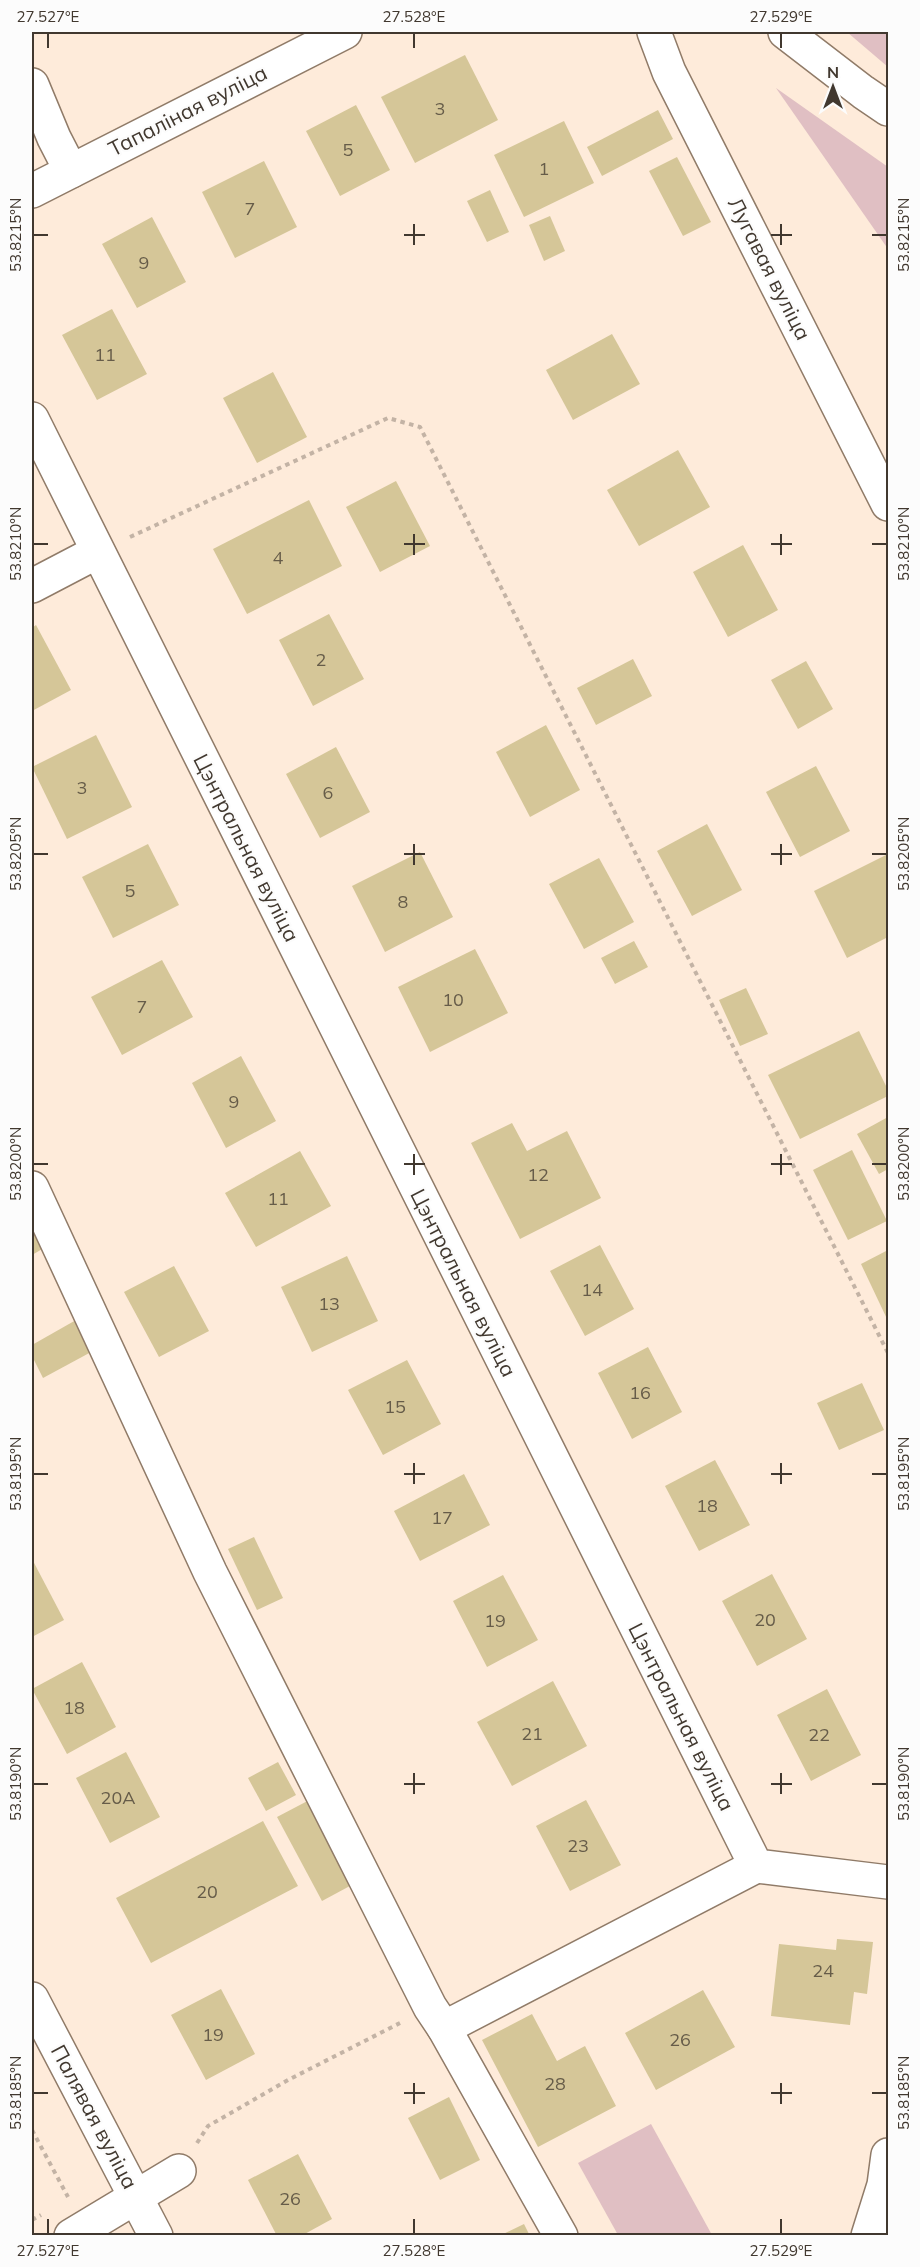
<svg xmlns="http://www.w3.org/2000/svg" width="920" height="2267" viewBox="0 0 920 2267" font-family="Mulish,sans-serif">
  <rect width="100%" height="100%" fill="#feebda"/>
  <g fill="#e0bfc3">
    <polygon points="847,32 888,32 888,67"/>
    <polygon points="776,88 888,167 888,249"/>
    <polygon points="651,2124 712,2235 618,2235 578,2163"/>
  </g>
  <g fill="#d5c698">
    <polygon points="465,55 498,120 415,163 381,97"/>
    <polygon points="356,105 390,170 340,196 306,131"/>
    <polygon points="658,110 673,139 602,176 587,147"/>
    <polygon points="564,121 594,183 524,217 494,155"/>
    <polygon points="677,157 711,222 683,236 649,171"/>
    <polygon points="264,161 297,227 235,258 202,192"/>
    <polygon points="490,190 509,232 487,242 467,201"/>
    <polygon points="550,216 565,251 544,261 529,225"/>
    <polygon points="152,217 186,282 137,308 102,244"/>
    <polygon points="112,309 147,374 97,400 62,335"/>
    <polygon points="612,334 640,384 573,420 546,370"/>
    <polygon points="273,372 307,437 257,463 223,398"/>
    <polygon points="678,450 710,507 639,546 607,490"/>
    <polygon points="396,481 430,546 380,572 346,507"/>
    <polygon points="309,500 342,566 247,614 213,549"/>
    <polygon points="743,545 778,610 728,637 693,572"/>
    <polygon points="329,614 364,679 313,706 279,640"/>
    <polygon points="36,625 71,690 32,711 32,628"/>
    <polygon points="633,659 652,696 596,725 577,688"/>
    <polygon points="806,661 833,709 798,729 771,680"/>
    <polygon points="546,725 580,790 530,817 496,752"/>
    <polygon points="96,735 132,807 67,839 32,767"/>
    <polygon points="336,747 370,812 320,838 286,774"/>
    <polygon points="816,766 850,831 800,857 766,792"/>
    <polygon points="707,824 742,890 692,916 657,851"/>
    <polygon points="148,844 179,905 113,938 82,877"/>
    <polygon points="420,852 453,917 385,952 352,886"/>
    <polygon points="888,854 888,937 847,958 814,891"/>
    <polygon points="599,858 634,922 584,949 549,884"/>
    <polygon points="634,941 648,967 615,984 601,958"/>
    <polygon points="475,949 508,1013 430,1052 398,987"/>
    <polygon points="162,960 193,1017 122,1055 91,997"/>
    <polygon points="746,988 768,1034 740,1046 719,1000"/>
    <polygon points="859,1031 888,1090 888,1096 800,1139 768,1075"/>
    <polygon points="241,1056 276,1121 226,1148 192,1083"/>
    <polygon points="888,1117 888,1169 879,1174 857,1134"/>
    <polygon points="512,1123 527,1151 567,1131 601,1198 520,1239 471,1143"/>
    <polygon points="852,1150 887,1221 848,1240 813,1170"/>
    <polygon points="300,1151 331,1206 256,1247 225,1193"/>
    <polygon points="32,1224 44,1248 32,1255"/>
    <polygon points="600,1245 634,1309 585,1336 550,1271"/>
    <polygon points="888,1250 888,1321 861,1264"/>
    <polygon points="347,1256 378,1321 312,1352 281,1287"/>
    <polygon points="174,1266 209,1331 159,1357 124,1292"/>
    <polygon points="76,1320 93,1351 43,1378 32,1356 32,1345"/>
    <polygon points="648,1347 682,1412 632,1439 598,1373"/>
    <polygon points="407,1360 441,1424 383,1455 348,1390"/>
    <polygon points="862,1383 884,1430 839,1450 817,1403"/>
    <polygon points="715,1460 750,1525 699,1551 665,1486"/>
    <polygon points="464,1474 490,1525 420,1561 394,1511"/>
    <polygon points="254,1537 283,1598 257,1610 228,1549"/>
    <polygon points="32,1559 64,1620 32,1637"/>
    <polygon points="772,1574 807,1639 757,1666 722,1601"/>
    <polygon points="503,1575 538,1640 487,1667 453,1601"/>
    <polygon points="82,1662 116,1727 67,1754 32,1689"/>
    <polygon points="553,1681 587,1746 512,1786 477,1722"/>
    <polygon points="827,1689 861,1755 811,1781 777,1715"/>
    <polygon points="126,1752 160,1817 110,1843 76,1778"/>
    <polygon points="278,1762 296,1795 266,1811 248,1778"/>
    <polygon points="317,1796 361,1880 322,1901 277,1817"/>
    <polygon points="586,1800 621,1865 570,1891 536,1826"/>
    <polygon points="263,1821 298,1886 151,1963 116,1898"/>
    <polygon points="837,1939 873,1942 867,1994 854,1992 850,2025 771,2016 779,1944 836,1950"/>
    <polygon points="221,1989 255,2054 206,2080 171,2015"/>
    <polygon points="703,1990 735,2047 656,2090 625,2033"/>
    <polygon points="532,2014 557,2061 585,2046 616,2106 538,2147 482,2040"/>
    <polygon points="449,2097 480,2160 440,2180 408,2118"/>
    <polygon points="298,2154 332,2219 301,2236 277,2236 248,2180"/>
    <polygon points="524,2224 530,2236 499,2236"/>
  </g>
  <g fill="none" stroke-linecap="round" stroke-linejoin="round">
    <defs>
      <g id="minor">
        <polyline points="654,32 669,72 888,504"/>
        <polyline points="785,32 863,92 888,109"/>
        <polyline points="32,85 54,138 71,171"/>
        <polyline points="32,191 345,32"/>
        <polyline points="32,419 756,1866 888,1882"/>
        <polyline points="32,586 97,552"/>
        <polyline points="32,1188 210,1572 430,2007 444,2028 561,2236"/>
        <polyline points="32,1999 156,2236"/>
        <polyline points="444,2028 756,1866"/>
        <polyline points="71,2236 179,2171"/>
        <polyline points="868,2236 884,2185 888,2155"/>
      </g>
    </defs>
    <use href="#minor" stroke="#907b68" stroke-width="36"/>
    <g stroke="#c3b3a5" stroke-width="4" stroke-dasharray="4.5 4.5" stroke-linecap="butt">
      <polyline points="130,537 388,418 420,427 888,1353"/>
      <polyline points="32,2130 68,2197"/>
      <polyline points="197,2143 208,2126 288,2080 400,2023"/>
      <polyline points="32,2220 41,2215"/>
    </g>
    <use href="#minor" stroke="#fff" stroke-width="33"/>
  </g>
  <path fill="none" stroke="#41382f" stroke-width="2" d="M48,33V48M414,33V48M781,33V48M414,224V245M781,224V245M33,235H48M404,235H425M771,235H792M872,235H887M414,534V555M781,534V555M33,544H48M404,544H425M771,544H792M872,544H887M414,844V865M781,844V865M33,854H48M404,854H425M771,854H792M872,854H887M414,1154V1175M781,1154V1175M33,1164H48M404,1164H425M771,1164H792M872,1164H887M414,1463V1484M781,1463V1484M33,1474H48M404,1474H425M771,1474H792M872,1474H887M414,1773V1794M781,1773V1794M33,1784H48M404,1784H425M771,1784H792M872,1784H887M414,2083V2104M781,2083V2104M33,2093H48M404,2093H425M771,2093H792M872,2093H887M48,2219V2234M414,2219V2234M781,2219V2234"/>
  <g text-anchor="middle" stroke-width="4.5" stroke-linejoin="round" paint-order="stroke">
    <g font-size="18" fill="#665c49">
      <text x="440" y="115">3</text>
      <text x="348" y="156">5</text>
      <text x="544" y="175">1</text>
      <text x="250" y="215">7</text>
      <text x="144" y="269">9</text>
      <text x="105" y="361">11</text>
      <text x="278" y="564">4</text>
      <text x="321" y="666">2</text>
      <text x="82" y="794">3</text>
      <text x="328" y="799">6</text>
      <text x="130" y="897">5</text>
      <text x="403" y="908">8</text>
      <text x="453" y="1006">10</text>
      <text x="142" y="1013">7</text>
      <text x="234" y="1108">9</text>
      <text x="538" y="1181">12</text>
      <text x="278" y="1205">11</text>
      <text x="592" y="1296">14</text>
      <text x="329" y="1310">13</text>
      <text x="640" y="1399">16</text>
      <text x="395" y="1413">15</text>
      <text x="707" y="1512">18</text>
      <text x="442" y="1524">17</text>
      <text x="765" y="1626">20</text>
      <text x="495" y="1627">19</text>
      <text x="74" y="1714">18</text>
      <text x="532" y="1740">21</text>
      <text x="819" y="1741">22</text>
      <text x="118" y="1804">20А</text>
      <text x="578" y="1852">23</text>
      <text x="207" y="1898">20</text>
      <text x="823" y="1977">24</text>
      <text x="213" y="2041">19</text>
      <text x="680" y="2046">26</text>
      <text x="555" y="2090">28</text>
      <text x="290" y="2205">26</text>
    </g>
    <g font-size="21" fill="#41382f" stroke="#fcfcfc">
      <text transform="translate(188 111) rotate(-27)" y="7">Тапаліная вуліца</text>
      <text transform="translate(769 269) rotate(63)" y="7">Лугавая вуліца</text>
      <text transform="translate(246 848) rotate(63)" y="7">Цэнтральная вуліца</text>
      <text transform="translate(463 1283) rotate(63)" y="7">Цэнтральная вуліца</text>
      <text transform="translate(681 1717) rotate(63)" y="7">Цэнтральная вуліца</text>
      <text transform="translate(94 2117) rotate(62)" y="7">Палявая вуліца</text>
    </g>
  </g>
  <rect width="920" height="2267" fill="none" stroke="#fcfcfc" stroke-width="66"/>
  <g transform="translate(833 87)" stroke="#fcfcfc" stroke-width="4.5" paint-order="stroke">
  <path d="M0-4.5L10 22L0 15L-10 22Z" fill="#41382f"/>
  <text y="-9" font-size="16" font-weight="bold" text-anchor="middle" fill="#41382f">N</text>
  </g>
  <rect x="33" y="33" width="854" height="2201" fill="none" stroke="#41382f" stroke-width="2"/>
  <g font-size="15" text-anchor="middle" fill="#41382f">
    <text x="48" y="22">27.527°E</text>
    <text x="414" y="22">27.528°E</text>
    <text x="781" y="22">27.529°E</text>
    <text transform="translate(16 235) rotate(-90)" y="5">53.8215°N</text>
    <text transform="translate(904 235) rotate(-90)" y="5">53.8215°N</text>
    <text transform="translate(16 544) rotate(-90)" y="5">53.8210°N</text>
    <text transform="translate(904 544) rotate(-90)" y="5">53.8210°N</text>
    <text transform="translate(16 854) rotate(-90)" y="5">53.8205°N</text>
    <text transform="translate(904 854) rotate(-90)" y="5">53.8205°N</text>
    <text transform="translate(16 1164) rotate(-90)" y="5">53.8200°N</text>
    <text transform="translate(904 1164) rotate(-90)" y="5">53.8200°N</text>
    <text transform="translate(16 1474) rotate(-90)" y="5">53.8195°N</text>
    <text transform="translate(904 1474) rotate(-90)" y="5">53.8195°N</text>
    <text transform="translate(16 1784) rotate(-90)" y="5">53.8190°N</text>
    <text transform="translate(904 1784) rotate(-90)" y="5">53.8190°N</text>
    <text transform="translate(16 2093) rotate(-90)" y="5">53.8185°N</text>
    <text transform="translate(904 2093) rotate(-90)" y="5">53.8185°N</text>
    <text x="48" y="2256">27.527°E</text>
    <text x="414" y="2256">27.528°E</text>
    <text x="781" y="2256">27.529°E</text>
  </g>
</svg>
